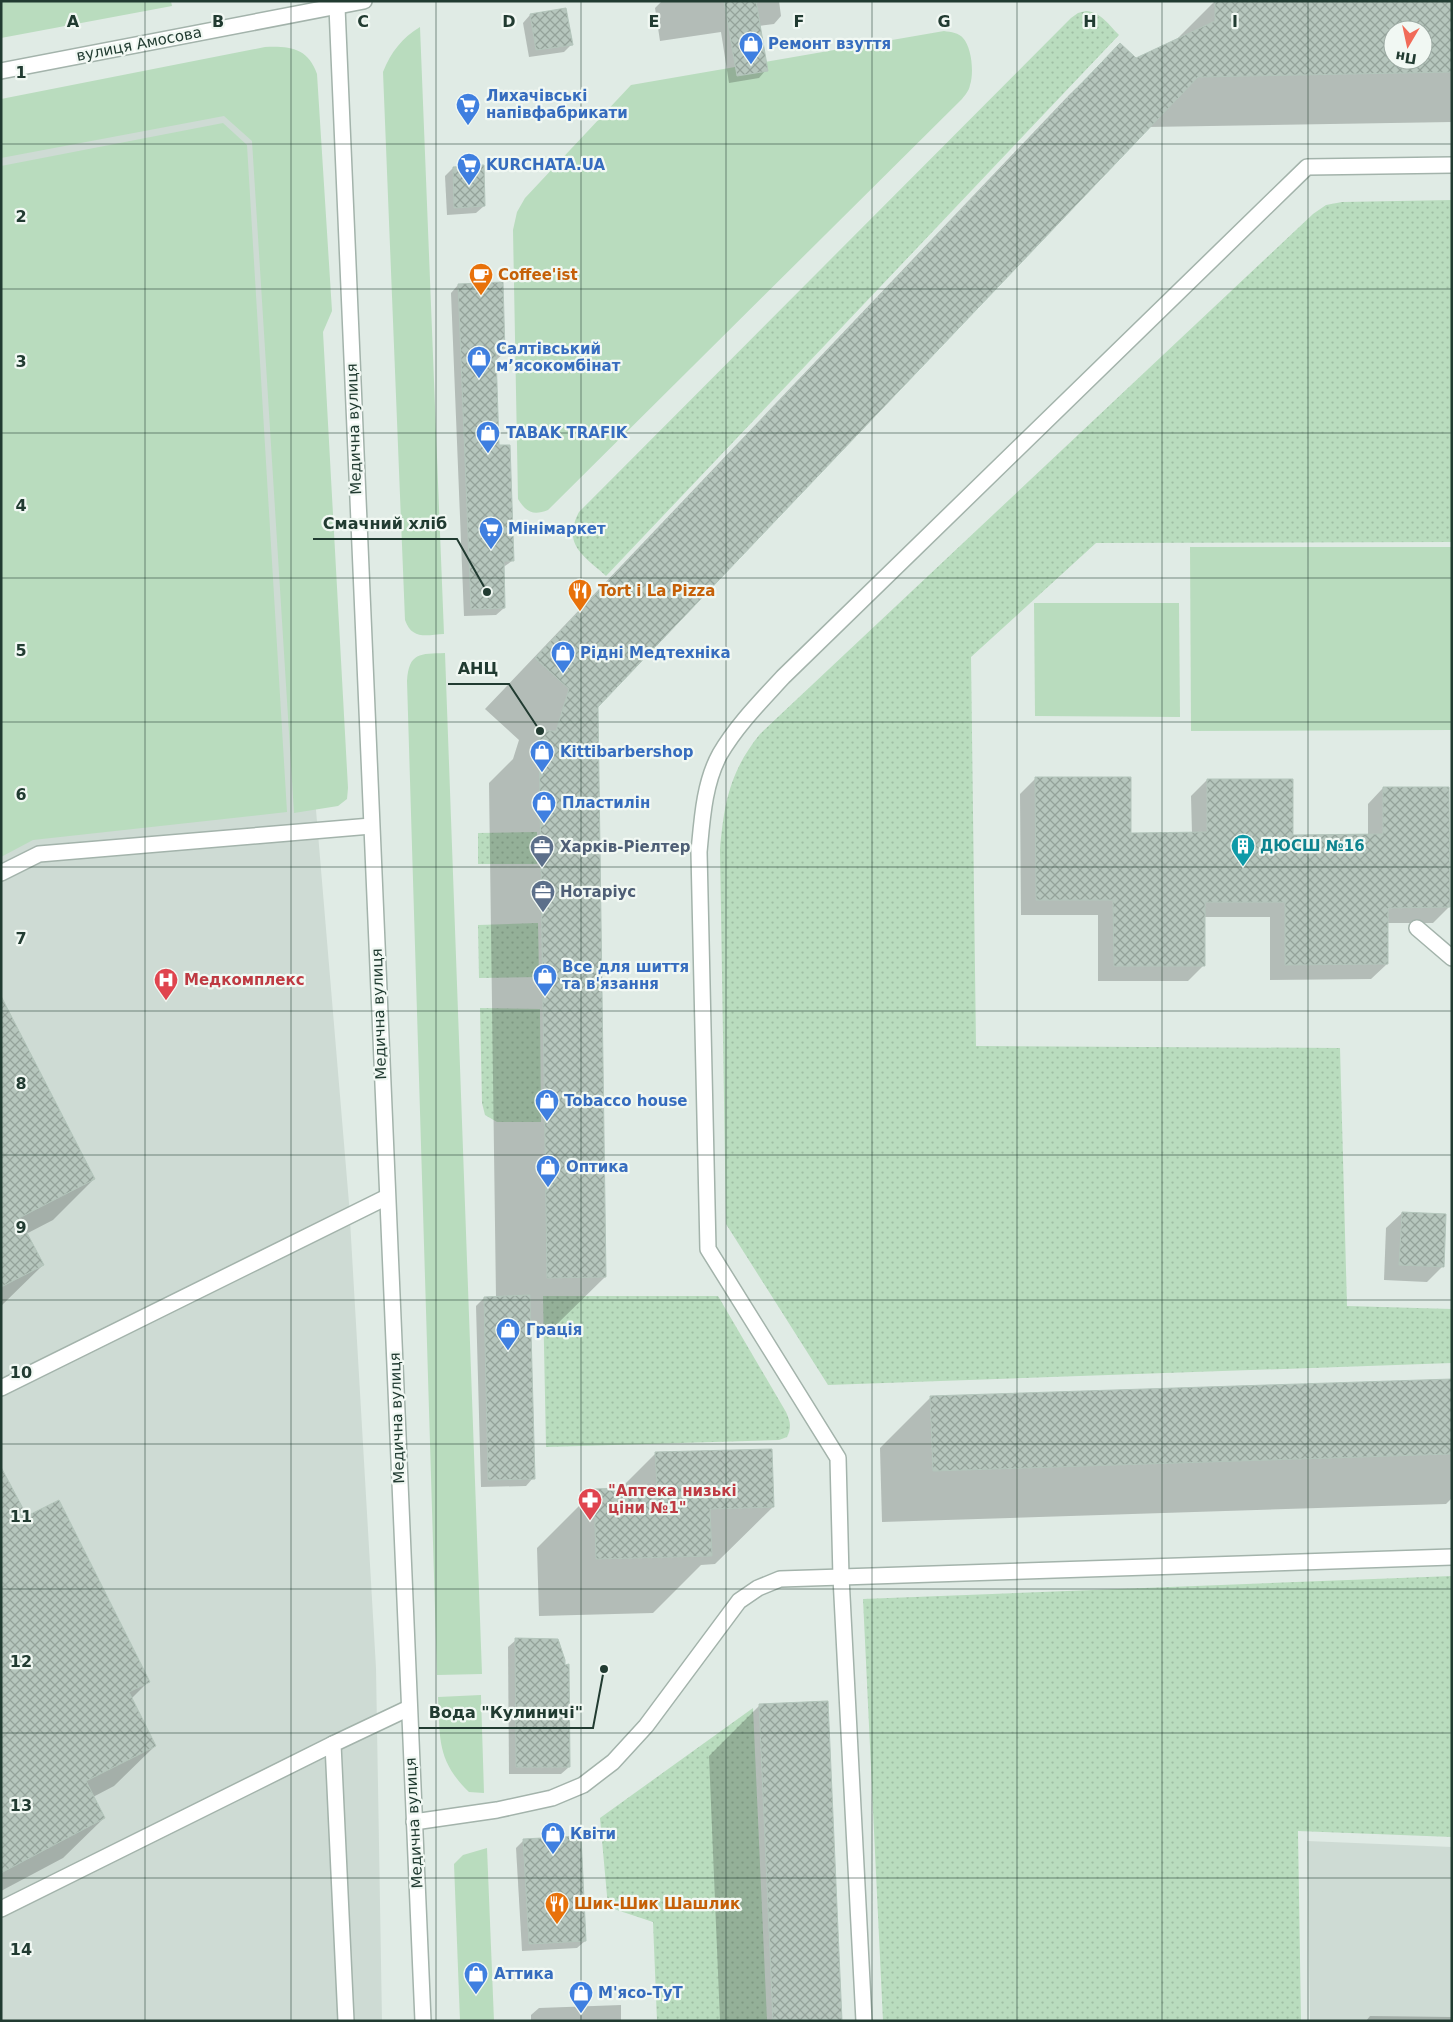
<svg xmlns="http://www.w3.org/2000/svg" width="1453" height="2022" viewBox="0 0 1453 2022" font-family="'DejaVu Sans',sans-serif">
  <defs>
    <pattern id="garden-dots" width="8" height="8" patternUnits="userSpaceOnUse" patternTransform="scale(1.25)"><rect width="8" height="8" fill="#b9dcbe"/><path d="M2 2h.1M6 6h.1" fill="none" stroke="#9fbea4" stroke-width="1.8" stroke-linecap="round"/></pattern>
    <pattern id="building-cross-hatch" width="8" height="8" patternUnits="userSpaceOnUse" patternTransform="scale(1.25)"><rect width="8" height="8" fill="#b6c6bd"/><path d="M0 0l8 8M0 8l8-8" fill="none" stroke="#94a29a"/></pattern>
  </defs>
  <rect width="100%" height="100%" fill="#e0ebe5"/>
  <g fill="#cedbd4">
    <polygon points="228,113 265,140 315,798 349,1203 376,1668 382,2021 1,2021 1,153"/>
    <polygon points="1307,1841 1452,1847 1452,2021 1310,2021"/>
  </g>
  <g fill="#b9dcbe">
    <polygon points="1,1 171,1 172,6 1,38"/>
    <path d="M420,27L444,634C426,635 412,640 405,620L383,72C391,52 402,38 420,27Z"/>
    <path d="M944,31C951,32 959,33 963,38C972,48 974,73 970,85C969,91 965,95 962,99L548,510C533,516 526,512 518,499L513,230L517,212L525,198L631,85Z"/>
    <path d="M265,47C290,46 308,48 317,74L332,311L323,332L348,788L347,799L338,806L294,813L252,141L224,116L1,158V99Z"/>
    <polygon points="223,123 247,145 287,812 33,840 1,857 1,166"/>
    <polygon points="1190,547 1452,547 1452,730 1191,731"/>
    <polygon points="1034,603 1179,603 1180,717 1035,716"/>
    <path d="M445,653L482,1674L437,1675L407,681C409,652 420,654 445,653Z"/>
    <path d="M481,1695V1696L484,1793L469,1792C437,1761 440,1739 438,1697Z"/>
    <polygon points="487,1848 494,2021 460,2021 454,1864 463,1855"/>
  </g>
  <g fill="url(#garden-dots)">
    <path d="M1086,11C1101,12 1109,25 1119,35L606,576C583,555 562,545 579,512L1071,18L1078,13Z"/>
    <path d="M1452,200V542L1096,543L971,657L976,1046L1340,1048L1347,1306L1452,1309V1363L828,1385L726,1224L720,850C724,803 730,771 760,734L1313,214L1326,205L1342,202Z"/>
    <polygon points="537,832 537,864 478,864 478,833"/>
    <polygon points="538,923 539,977 479,978 478,925"/>
    <polygon points="480,1008 540,1009 541,1122 497,1122 485,1115 482,1103"/>
    <path d="M543,1296H718L786,1412C790,1421 792,1427 787,1437L779,1440L546,1447Z"/>
    <polygon points="1452,1576 1452,1837 1298,1831 1301,2021 883,2021 863,1599"/>
    <polygon points="753,1708 767,2021 657,2021 653,1922 608,1907 600,1818"/>
  </g>
  <g fill="#0003" fill-rule="evenodd">
    <polygon points="662,1 779,1 781,16 774,24 759,26 766,70 759,78 729,83 721,32 660,41 655,8"/>
    <path d="M1215,1H1452V122L1148,127L597,706L605,1277L554,1327L529,1328L533,1478L526,1486L481,1487L476,1306L484,1298H496L489,783L513,759L519,740L485,709L1069,95L1120,45L1135,59L1175,41ZM1393,30H1423V60H1393Z"/>
    <polygon points="530,15 571,45 564,52 529,57 523,23"/>
    <polygon points="453,168 484,206 476,213 447,215 445,176"/>
    <polygon points="458,285 504,353 495,361 498,446 512,561 502,568 504,608 496,615 464,616 451,293"/>
    <polygon points="1036,778 1129,834 1192,834 1191,796 1207,780 1292,836 1368,836 1368,804 1383,788 1449,907 1433,923 1386,923 1387,964 1371,979 1270,980 1270,917 1204,917 1204,965 1188,981 1098,981 1098,915 1021,915 1020,794"/>
    <polygon points="1,999 94,1179 53,1220 26,1234 43,1265 1,1306"/>
    <polygon points="1402,1213 1442,1267 1427,1282 1384,1280 1386,1228"/>
    <polygon points="1452,1380 1452,1498 1446,1504 882,1522 880,1448 931,1397"/>
    <polygon points="656,1453 773,1507 715,1564 701,1565 653,1613 539,1616 537,1548 594,1491 619,1490"/>
    <polygon points="1,1486 149,1681 131,1699 155,1746 114,1786 93,1797 104,1818 63,1858 1,1891"/>
    <polygon points="516,1640 564,1667 569,1767 561,1774 509,1774 508,1647"/>
    <polygon points="760,1705 841,2021 720,2021 709,1756"/>
    <polygon points="524,1840 585,1941 577,1948 522,1951 516,1848"/>
    <polygon points="621,2005 621,2021 531,2021 531,2015 539,2008"/>
    <polygon points="1370,2016 1452,2017 1452,2021 1366,2021"/>
  </g>
  <g fill="url(#building-cross-hatch)" stroke="#b3c5bb" fill-rule="evenodd">
    <polygon points="724,1 756,1 768,71 737,76"/>
    <path d="M1215,1H1452V72L1198,77L598,707L606,1277L547,1278L539,731H556L569,689L535,658L1120,43L1136,58L1215,21ZM1393,30H1423V60H1393Z"/>
    <polygon points="566,8 573,45 536,50 530,14"/>
    <polygon points="484,165 485,206 454,208 453,167"/>
    <polygon points="503,282 505,353 496,354 499,445 510,445 514,561 504,561 505,608 471,609 458,284"/>
    <polygon points="1035,777 1131,777 1131,833 1207,832 1207,779 1293,779 1293,835 1383,834 1383,787 1449,787 1450,907 1388,908 1388,964 1285,965 1285,902 1205,902 1205,966 1114,966 1113,900 1036,900"/>
    <polygon points="1,996 95,1179 19,1218 44,1265 1,1287"/>
    <polygon points="1402,1212 1446,1214 1444,1267 1399,1265"/>
    <polygon points="530,1295 535,1479 488,1480 484,1297"/>
    <polygon points="1452,1379 1452,1454 933,1471 930,1396"/>
    <polygon points="772,1449 774,1507 710,1509 712,1556 596,1559 594,1489 657,1487 655,1452"/>
    <polygon points="1,1467 27,1516 59,1500 150,1682 129,1692 156,1746 86,1781 105,1818 1,1873"/>
    <polygon points="515,1638 558,1639 565,1660 565,1665 569,1664 570,1767 516,1767"/>
    <polygon points="828,1701 842,2021 773,2021 759,1704"/>
    <polygon points="581,1836 586,1941 529,1944 523,1839"/>
  </g>
  <g fill="none" stroke-linecap="round" stroke-linejoin="round">
    <defs>
      <g id="service">
        <polyline points="1,873 39,854 371,826"/>
        <polyline points="1417,928 1452,958"/>
        <polyline points="1,1388 387,1197"/>
        <polyline points="414,1822 497,1810 552,1798 583,1785 613,1762 646,1726 739,1601 758,1588 780,1579 1452,1557"/>
        <polyline points="1,1909 333,1744"/>
        <polyline points="346,2021 333,1744 409,1708"/>
        <path d="M864,2021L841,1577L838,1458L708,1249L699,852C702,820 704,783 720,754C737,725 761,701 783,677L1307,167L1452,165"/>
      </g>
      <g id="tertiary">
        <polyline points="337,7 423,2021"/>
        <polyline points="1,71 364,1"/>
      </g>
    </defs>
    <use href="#service" stroke="#a3b3ab" stroke-width="18"/>
    <use href="#tertiary" stroke="#a3b3ab" stroke-width="18"/>
    <use href="#service" stroke="#fff" stroke-width="15"/>
    <use href="#tertiary" stroke="#fff" stroke-width="15"/>
  </g>
  <path fill="none" stroke="#213b31" stroke-width="1" stroke-opacity="0.55" d="M145,1V2021M291,1V2021M436,1V2021M581,1V2021M726,1V2021M872,1V2021M1017,1V2021M1162,1V2021M1308,1V2021M1,144H1452M1,289H1452M1,433H1452M1,578H1452M1,722H1452M1,867H1452M1,1011H1452M1,1155H1452M1,1300H1452M1,1444H1452M1,1589H1452M1,1733H1452M1,1878H1452"/>
  <defs>
    <symbol id="shop-pin" viewBox="-11 -11 22 30"><path d="M0 17L-7.5 6A9.5 9.5 0 1 1 7.5 6Z" fill="#3f7fe0" stroke="#f1f8f3"/><path d="M-5-2.5h2.3a2.7 3.5 0 0 1 5.4 0H5L5.5 6h-11ZM-1.5-2.5h3a1.5 2.3 0 0 0-3 0Z" fill="#fff"/></symbol>
    <symbol id="supermarket-pin" viewBox="-11 -11 22 30"><path d="M0 17L-7.5 6A9.5 9.5 0 1 1 7.5 6Z" fill="#3f7fe0" stroke="#f1f8f3"/><path d="M-6-5.5h2.5l.6 2H6L4.5 2H-2.5L-4.4-4H-6ZM-1.5 3.2a1.3 1.3 0 1 0 .1 0ZM3 3.2a1.3 1.3 0 1 0 .1 0Z" fill="#fff"/></symbol>
    <symbol id="cafe-pin" viewBox="-11 -11 22 30"><path d="M0 17L-7.5 6A9.5 9.5 0 1 1 7.5 6Z" fill="#e8710a" stroke="#f1f8f3"/><path d="M-5.5-4.5H6V0H3Q3 3.5 0 3.5H-2.5Q-5.5 3.5-5.5 0ZM3-3.2v2h1.7v-2ZM-6 4.5H4V6H-6Z" fill="#fff"/></symbol>
    <symbol id="restaurant-pin" viewBox="-11 -11 22 30"><path d="M0 17L-7.5 6A9.5 9.5 0 1 1 7.5 6Z" fill="#e8710a" stroke="#f1f8f3"/><path d="M-5-6h1v4h1v-4h1v4h1v-4h1v5L-1.5 .5V6h-2V.5L-5-1ZM5-6V6H3V1.5H1.5Q1.5-4 5-6Z" fill="#fff"/></symbol>
    <symbol id="building-pin" viewBox="-11 -11 22 30"><path d="M0 17L-7.5 6A9.5 9.5 0 1 1 7.5 6Z" fill="#0f9aa8" stroke="#f1f8f3"/><path d="M-4-6H4V6H1V3H-1V6H-4ZM-2.5-4.3h1.7v1.8h-1.7ZM.8-4.3h1.7v1.8H.8ZM-2.5-1h1.7V.8h-1.7ZM.8-1h1.7V.8H.8Z" fill="#fff"/></symbol>
    <symbol id="office-pin" viewBox="-11 -11 22 30"><path d="M0 17L-7.5 6A9.5 9.5 0 1 1 7.5 6Z" fill="#5c6f8a" stroke="#f1f8f3"/><path d="M-6-3h4V-5.5h4V-3h4V5H-6ZM-1-4.5V-3h2v-1.5ZM-6 0V1H6V0Z" fill="#fff"/></symbol>
    <symbol id="hospital-pin" viewBox="-11 -11 22 30"><path d="M0 17L-7.5 6A9.5 9.5 0 1 1 7.5 6Z" fill="#e0444e" stroke="#f1f8f3"/><path d="M-5-5h3v3.5h4V-5h3V5h-3V1.5h-4V5h-3Z" fill="#fff"/></symbol>
    <symbol id="pharmacy-pin" viewBox="-11 -11 22 30"><path d="M0 17L-7.5 6A9.5 9.5 0 1 1 7.5 6Z" fill="#e0444e" stroke="#f1f8f3"/><path d="M-2-6h4v4h4v4h-4v4h-4v-4h-4v-4h4Z" fill="#fff"/></symbol>
  </defs>
  <g fill-rule="evenodd">
    <use href="#shop-pin" x="737" y="30" width="28" height="38"/>
    <use href="#supermarket-pin" x="454" y="91" width="28" height="38"/>
    <use href="#supermarket-pin" x="455" y="151" width="28" height="38"/>
    <use href="#cafe-pin" x="467" y="261" width="28" height="38"/>
    <use href="#shop-pin" x="465" y="344" width="28" height="38"/>
    <use href="#shop-pin" x="474" y="419" width="28" height="38"/>
    <use href="#supermarket-pin" x="477" y="515" width="28" height="38"/>
    <use href="#restaurant-pin" x="566" y="577" width="28" height="38"/>
    <use href="#shop-pin" x="549" y="639" width="28" height="38"/>
    <use href="#shop-pin" x="528" y="738" width="28" height="38"/>
    <use href="#shop-pin" x="530" y="789" width="28" height="38"/>
    <use href="#building-pin" x="1229" y="832" width="28" height="38"/>
    <use href="#office-pin" x="528" y="833" width="28" height="38"/>
    <use href="#office-pin" x="529" y="878" width="28" height="38"/>
    <use href="#shop-pin" x="531" y="962" width="28" height="38"/>
    <use href="#hospital-pin" x="152" y="966" width="28" height="38"/>
    <use href="#shop-pin" x="533" y="1087" width="28" height="38"/>
    <use href="#shop-pin" x="534" y="1153" width="28" height="38"/>
    <use href="#shop-pin" x="494" y="1316" width="28" height="38"/>
    <use href="#pharmacy-pin" x="576" y="1486" width="28" height="38"/>
    <use href="#shop-pin" x="539" y="1820" width="28" height="38"/>
    <use href="#restaurant-pin" x="543" y="1890" width="28" height="38"/>
    <use href="#shop-pin" x="462" y="1960" width="28" height="38"/>
    <use href="#shop-pin" x="567" y="1979" width="28" height="38"/>
  </g>
  <g text-anchor="middle" stroke-width="4.5" stroke-linejoin="round" paint-order="stroke">
    <g font-size="15" fill="#213b31" stroke="#f1f8f3">
      <text transform="translate(139 44) rotate(-11)" y="5">вулиця Амосова</text>
      <text transform="translate(354 429) rotate(-92)" y="5">Медична вулиця</text>
      <text transform="translate(379 1014) rotate(-92)" y="5">Медична вулиця</text>
      <text transform="translate(397 1418) rotate(-92)" y="5">Медична вулиця</text>
      <text transform="translate(414 1823) rotate(-93)" y="5">Медична вулиця</text>
    </g>
    <g font-size="15" font-weight="bold" fill="#366cbe" stroke="#f1f8f3" text-anchor="start">
      <text x="768" y="49">Ремонт взуття</text>
      <text x="486" y="101">Лихачівські<tspan x="486" dy="17">напівфабрикати</tspan></text>
      <text x="486" y="170">KURCHATA.UA</text>
      <text x="496" y="354">Салтівський<tspan x="496" dy="17">мʼясокомбінат</tspan></text>
      <text x="506" y="438">TABAK TRAFIK</text>
      <text x="508" y="534">Мінімаркет</text>
      <text x="580" y="658">Рідні Медтехніка</text>
      <text x="560" y="757">Kittibarbershop</text>
      <text x="562" y="808">Пластилін</text>
      <text x="562" y="972">Все для шиття<tspan x="562" dy="17">та в'язання</tspan></text>
      <text x="564" y="1106">Tobacco house</text>
      <text x="566" y="1172">Оптика</text>
      <text x="526" y="1335">Грація</text>
      <text x="570" y="1839">Квіти</text>
      <text x="494" y="1979">Аттика</text>
      <text x="598" y="1998">М'ясо-ТуТ</text>
    </g>
    <g font-size="15" font-weight="bold" fill="#c56008" stroke="#f1f8f3" text-anchor="start">
      <text x="498" y="280">Coffee'ist</text>
      <text x="598" y="596">Tort i La Pizza</text>
      <text x="574" y="1909">Шик-Шик Шашлик</text>
    </g>
    <g font-size="15" font-weight="bold" fill="#0d838f" stroke="#f1f8f3" text-anchor="start">
      <text x="1260" y="851">ДЮСШ №16</text>
    </g>
    <g font-size="15" font-weight="bold" fill="#4e5e75" stroke="#f1f8f3" text-anchor="start">
      <text x="560" y="852">Харків-Ріелтер</text>
      <text x="560" y="897">Нотаріус</text>
    </g>
    <g font-size="15" font-weight="bold" fill="#be3a42" stroke="#f1f8f3" text-anchor="start">
      <text x="184" y="985">Медкомплекс</text>
      <text x="608" y="1496">"Аптека низькі<tspan x="608" dy="17">ціни №1"</tspan></text>
    </g>
  </g>
  <g font-size="16" text-anchor="middle" font-weight="bold" fill="#213b31" stroke="#f1f8f3" stroke-width="4.5" stroke-linejoin="round" paint-order="stroke">
    <text x="73" y="27">A</text>
    <text x="218" y="27">B</text>
    <text x="363" y="27">C</text>
    <text x="509" y="27">D</text>
    <text x="654" y="27">E</text>
    <text x="799" y="27">F</text>
    <text x="944" y="27">G</text>
    <text x="1090" y="27">H</text>
    <text x="1235" y="27">I</text>
    <text x="21" y="78">1</text>
    <text x="21" y="222">2</text>
    <text x="21" y="367">3</text>
    <text x="21" y="511">4</text>
    <text x="21" y="656">5</text>
    <text x="21" y="800">6</text>
    <text x="21" y="944">7</text>
    <text x="21" y="1089">8</text>
    <text x="21" y="1233">9</text>
    <text x="21" y="1378">10</text>
    <text x="21" y="1522">11</text>
    <text x="21" y="1667">12</text>
    <text x="21" y="1811">13</text>
    <text x="21" y="1955">14</text>
  </g>
  <path fill="none" stroke="#213b31" stroke-width="2" d="M487 592L457 539H313M540 731L509 684H448M604 1669L593 1728H419"/>
  <g fill="#213b31" stroke="#f1f8f3" stroke-width="2">
    <circle cx="487" cy="592" r="5"/>
    <circle cx="540" cy="731" r="5"/>
    <circle cx="604" cy="1669" r="5"/>
  </g>
  <g font-size="16" text-anchor="middle" font-weight="bold" fill="#213b31" stroke="#f1f8f3" stroke-width="4.5" stroke-linejoin="round" paint-order="stroke">
    <text x="385" y="529">Смачний хліб</text>
    <text x="478" y="674">АНЦ</text>
    <text x="506" y="1718">Вода "Кулиничі"</text>
  </g>
  <rect width="1453" height="2022" fill="none" stroke="#213b31" stroke-width="5"/>
  <g transform="translate(1408 45) rotate(189)"><circle r="24" fill="#f1f8f3" stroke="#9eaca5"/>
  <path d="M0-4L9 19L0 12L-9 19Z" fill="#f16b58"/>
  <text y="-8" font-size="14" font-weight="bold" text-anchor="middle" fill="#213b31">Пн</text>
  </g>
</svg>
